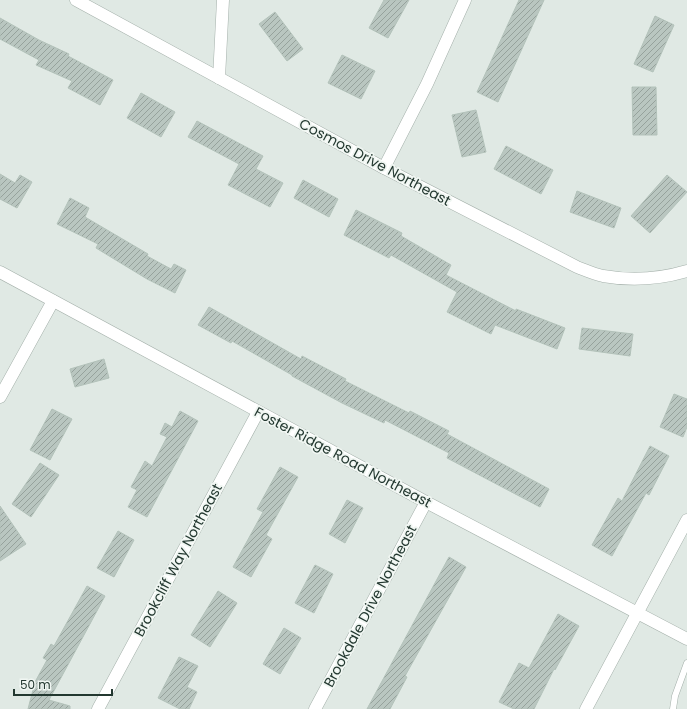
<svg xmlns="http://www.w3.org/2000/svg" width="687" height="709" viewBox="0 0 687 709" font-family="Poppins,sans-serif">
  <defs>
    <pattern id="building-hatch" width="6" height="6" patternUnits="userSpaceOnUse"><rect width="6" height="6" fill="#b9c6c0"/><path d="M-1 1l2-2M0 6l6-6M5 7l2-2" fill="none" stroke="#96a29c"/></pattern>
  </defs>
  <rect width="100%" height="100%" fill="#e0e9e4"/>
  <g fill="url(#building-hatch)" stroke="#b3c2ba">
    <polygon points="384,0 409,0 388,38 369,28"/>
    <polygon points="519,0 544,0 498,102 477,92"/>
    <polygon points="275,12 303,49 287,61 259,24"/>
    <polygon points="655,16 674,25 653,72 634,64"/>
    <polygon points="0,18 39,40 69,54 68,56 113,80 100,105 68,88 72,81 36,65 39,60 0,39"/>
    <polygon points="342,55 375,71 361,99 328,83"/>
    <polygon points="632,87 656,87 657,135 633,135"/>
    <polygon points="141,93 175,112 161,137 127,118"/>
    <polygon points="476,110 486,152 462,157 452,115"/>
    <polygon points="197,121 263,156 256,169 283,183 270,207 228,185 239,164 188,137"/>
    <polygon points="506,146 553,170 541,194 494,169"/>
    <polygon points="0,174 15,183 20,175 32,182 17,208 0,199"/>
    <polygon points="667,175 687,192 650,233 631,216"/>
    <polygon points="303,180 338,199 329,217 294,198"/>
    <polygon points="577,191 621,208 614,228 570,212"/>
    <polygon points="70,198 89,208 85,217 148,254 147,256 171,269 174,264 186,270 175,293 147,279 96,248 98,244 57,224"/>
    <polygon points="356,210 402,233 401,236 451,265 446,275 516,311 516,309 565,328 557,349 495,325 491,334 447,312 457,292 391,255 389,258 344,235"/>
    <polygon points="209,307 301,359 302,356 346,379 345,381 409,413 410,411 449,431 447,434 549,489 540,507 447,458 449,453 385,420 384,423 342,403 292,376 292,375 232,341 231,343 198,325"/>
    <polygon points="582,328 633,334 630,356 579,349"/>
    <polygon points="104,359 109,378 75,387 70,369"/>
    <polygon points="674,394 687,399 687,427 683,437 660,427"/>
    <polygon points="52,409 72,419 50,460 30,450"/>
    <polygon points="180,411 198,421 147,517 128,507 137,490 131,487 145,461 152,466 167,437 160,434 165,423 172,427"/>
    <polygon points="650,446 669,456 649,495 646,493 612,556 592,545 618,498 622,501"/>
    <polygon points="40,463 59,475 31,517 12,504"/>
    <polygon points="280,467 298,477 266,535 272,539 251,577 233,567 263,512 257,509"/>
    <polygon points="347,500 363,508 345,543 329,534"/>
    <polygon points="0,506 26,544 0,561"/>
    <polygon points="118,531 134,540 114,577 97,568"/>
    <polygon points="449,557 466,567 405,676 407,677 390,709 367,709"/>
    <polygon points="315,565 333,574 314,613 295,603"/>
    <polygon points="87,586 105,596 49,700 70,706 70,709 28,709 35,682 47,660 43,658 51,644 54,646"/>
    <polygon points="218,591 237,603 210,647 191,635"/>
    <polygon points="558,614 579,626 555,670 554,669 534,709 514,709 499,702 519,663 529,668"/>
    <polygon points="284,628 301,638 280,674 263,664"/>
    <polygon points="179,657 198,666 187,687 197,692 189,709 180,709 158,698"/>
  </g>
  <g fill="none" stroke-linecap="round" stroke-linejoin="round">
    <defs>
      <polyline id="lane" points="673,709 675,696 687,663"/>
      <g id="street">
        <path d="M76,0L384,168L577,267C585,270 594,274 603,276C631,281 660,279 687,271"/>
        <polyline points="219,78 223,0"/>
        <polyline points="384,168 427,84 465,0"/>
        <polyline points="0,272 426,502 687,639"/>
        <polyline points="0,397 53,301"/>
        <polyline points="98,709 258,412"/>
        <polyline points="315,709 426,502"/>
        <polyline points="586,709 687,520"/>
      </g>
    </defs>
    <use href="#lane" stroke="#a4b0aa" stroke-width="7"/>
    <use href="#street" stroke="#a4b0aa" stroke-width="13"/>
    <use href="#lane" stroke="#fff" stroke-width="6"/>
    <use href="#street" stroke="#fff" stroke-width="12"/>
  </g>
  <g text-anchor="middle" stroke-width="3.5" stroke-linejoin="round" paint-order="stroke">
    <g font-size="14" fill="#233830" stroke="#f0f6f2">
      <text transform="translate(375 162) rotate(28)" y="5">Cosmos Drive Northeast</text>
      <text transform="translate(343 457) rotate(28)" y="5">Foster Ridge Road Northeast</text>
      <text transform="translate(178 560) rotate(-62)" y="5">Brookcliff Way Northeast</text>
      <text transform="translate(370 606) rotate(-62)" y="5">Brookdale Drive Northeast</text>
    </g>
  </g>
  <path d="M14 689v6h98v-6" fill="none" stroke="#233830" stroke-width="2"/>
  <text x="20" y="689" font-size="12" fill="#233830" stroke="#f0f6f2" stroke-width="3" paint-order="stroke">50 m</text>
</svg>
